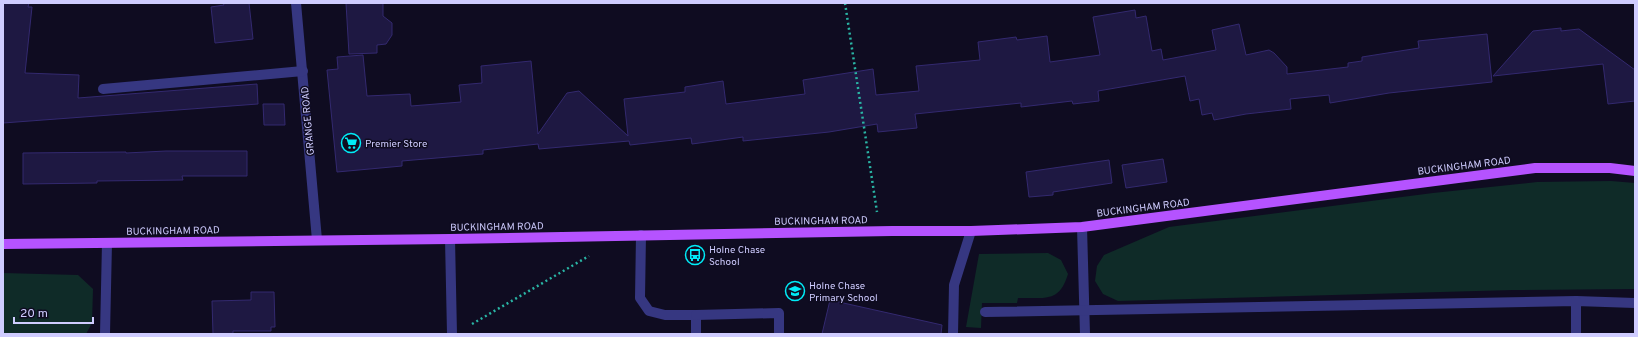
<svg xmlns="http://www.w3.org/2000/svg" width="1638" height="337" viewBox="0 0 1638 337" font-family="Overpass,sans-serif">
  <rect width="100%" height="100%" fill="#0f0c21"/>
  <g fill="#0f2b28">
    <polygon points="1611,181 1635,183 1635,289 1513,290 1118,301 1103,294 1095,281 1097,266 1104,255 1169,227 1433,193 1537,182"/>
    <path d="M1048,253L1061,260L1068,274C1059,304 1044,297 1018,298L1017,303H982L981,328L966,327L979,254Z"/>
    <polygon points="3,273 78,275 93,289 92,323 86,334 3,334"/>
  </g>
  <g fill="#1e1842" stroke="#33296f">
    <polygon points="3,3 29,3 28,7 32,7 25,73 79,75 78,98 257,84 258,104 3,123"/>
    <polygon points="223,3 249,3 253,39 215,43 211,7 224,5"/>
    <polygon points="346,3 383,3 383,16 392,23 392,35 386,44 377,45 377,53 349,54"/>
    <polygon points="1135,10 1136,18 1146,16 1152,51 1161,49 1163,60 1216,50 1212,30 1239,24 1246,55 1269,50 1274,53 1287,67 1287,74 1348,67 1348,63 1362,61 1362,57 1419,48 1418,41 1487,34 1492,82 1389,93 1330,103 1329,95 1290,99 1291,109 1246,114 1214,120 1212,113 1202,115 1199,99 1190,101 1185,76 1098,91 1099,101 1073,104 1072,101 1021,107 1021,103 915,114 917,128 878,132 877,124 829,132 743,141 743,137 692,144 691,138 630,145 629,141 539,149 538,144 483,150 483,154 402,161 402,166 337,172 327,70 338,69 337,57 363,55 367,96 410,94 411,106 461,102 459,85 482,83 481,66 531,61 538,134 567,93 579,91 628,136 624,99 685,92 685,87 723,81 726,104 805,94 803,80 873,69 876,95 919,91 916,66 980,60 978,42 1016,37 1017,40 1047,36 1050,62 1100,55 1093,17"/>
    <polygon points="1561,28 1561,31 1579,29 1635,70 1635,101 1608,104 1603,64 1493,76 1533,31"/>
    <polygon points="263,104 284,104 285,125 264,125"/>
    <polygon points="166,151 247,151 247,176 182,176 183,180 97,181 97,183 23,184 23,153 126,152 126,153"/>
    <polygon points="1163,159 1167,182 1126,188 1122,165"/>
    <polygon points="1109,160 1112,183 1053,192 1053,195 1029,197 1026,172"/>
    <polygon points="251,292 274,292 275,327 271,327 271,331 233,331 233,334 213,334 212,301 251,300"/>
    <polygon points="830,300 942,325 941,334 822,334"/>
  </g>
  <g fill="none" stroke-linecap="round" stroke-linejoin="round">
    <g stroke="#2ab5a5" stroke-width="2.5" stroke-dasharray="2 3" stroke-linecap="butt">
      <polyline points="845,3 877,212"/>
      <polyline points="472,324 589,256"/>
    </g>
    <g stroke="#363781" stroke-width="10">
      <polyline points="296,3 317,240"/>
      <polyline points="103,89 303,71"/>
      <polyline points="1082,227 1085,334"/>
      <polyline points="641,235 640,298 649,311 665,315 696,315 696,334"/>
      <polyline points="450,239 452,334"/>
      <polyline points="985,312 1576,301 1635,303"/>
      <polyline points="696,315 779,313 779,334"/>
      <polyline points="105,334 107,243"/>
      <polyline points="953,334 954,285 971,231"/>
      <polyline points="1576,334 1576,301"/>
    </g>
    <polyline stroke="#b553ff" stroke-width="10" points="3,244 450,239 892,231 971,231 1082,227 1535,168 1610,168 1635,171"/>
  </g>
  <defs>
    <symbol id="supermarket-ring" viewBox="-11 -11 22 22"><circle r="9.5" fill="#0f0c21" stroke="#00ecf7" stroke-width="1.5"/><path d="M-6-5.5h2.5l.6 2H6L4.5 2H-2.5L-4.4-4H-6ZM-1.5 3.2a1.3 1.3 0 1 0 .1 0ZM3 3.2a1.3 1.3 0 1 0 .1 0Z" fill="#00ecf7"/></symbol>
    <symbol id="bus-ring" viewBox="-11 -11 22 22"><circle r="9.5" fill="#0f0c21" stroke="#00ecf7" stroke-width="1.5"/><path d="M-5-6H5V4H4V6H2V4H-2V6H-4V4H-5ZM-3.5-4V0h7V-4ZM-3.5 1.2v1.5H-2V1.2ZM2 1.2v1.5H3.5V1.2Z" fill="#00ecf7"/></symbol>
    <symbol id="school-ring" viewBox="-11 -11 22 22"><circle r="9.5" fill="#0f0c21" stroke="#00ecf7" stroke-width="1.5"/><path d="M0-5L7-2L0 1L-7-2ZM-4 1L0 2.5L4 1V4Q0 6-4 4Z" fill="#00ecf7"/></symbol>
  </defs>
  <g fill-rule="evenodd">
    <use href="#supermarket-ring" x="340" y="132" width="22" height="22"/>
    <use href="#bus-ring" x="684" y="244" width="22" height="22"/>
    <use href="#school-ring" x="784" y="280" width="22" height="22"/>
  </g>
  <g text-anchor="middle" stroke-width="3" stroke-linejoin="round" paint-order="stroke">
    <g font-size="10" fill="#cfccff" stroke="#0f0c21">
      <text transform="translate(307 121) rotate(-95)" y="4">GRANGE ROAD</text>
      <text transform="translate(1464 165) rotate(-7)" y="4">BUCKINGHAM ROAD</text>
      <text transform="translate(1143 207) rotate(-7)" y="4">BUCKINGHAM ROAD</text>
      <text transform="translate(821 220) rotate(-1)" y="4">BUCKINGHAM ROAD</text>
      <text transform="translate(497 226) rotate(-1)" y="4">BUCKINGHAM ROAD</text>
      <text transform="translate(173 230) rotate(-1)" y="4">BUCKINGHAM ROAD</text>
    </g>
    <g font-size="10" fill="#cfccff" stroke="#0f0c21" text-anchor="start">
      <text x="365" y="147">Premier Store</text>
      <text x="709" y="253">Holne Chase<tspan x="709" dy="12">School</tspan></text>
      <text x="809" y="289">Holne Chase<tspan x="809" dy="12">Primary School</tspan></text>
    </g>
  </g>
  <rect width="1638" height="337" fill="none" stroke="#cfccff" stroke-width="8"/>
  <path d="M14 317v6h79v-6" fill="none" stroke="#cfccff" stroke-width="2"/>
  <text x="20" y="317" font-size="12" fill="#cfccff" stroke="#0f0c21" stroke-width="3" paint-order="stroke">20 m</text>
</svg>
